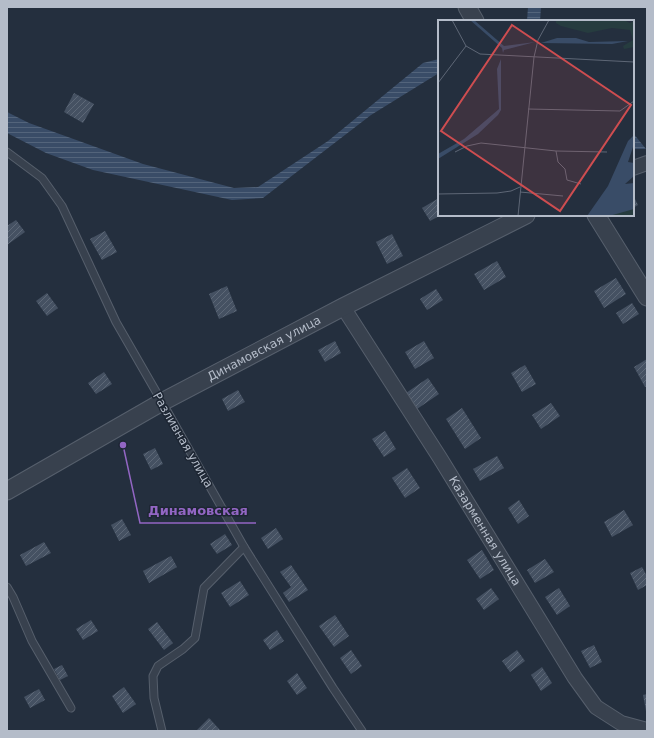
<svg xmlns="http://www.w3.org/2000/svg" width="654" height="738" viewBox="0 0 654 738" font-family="'DejaVu Sans',sans-serif">
  <defs>
    <pattern id="water-rules" width="6" height="5" patternUnits="userSpaceOnUse"><rect width="6" height="5" fill="#394c67"/><path d="M0 2.5h6" fill="none" stroke="#53647b"/></pattern>
    <pattern id="building-hatch" width="6" height="6" patternUnits="userSpaceOnUse"><rect width="6" height="6" fill="#455162"/><path d="M-1 1l2-2M0 6l6-6M5 7l2-2" fill="none" stroke="#5d6877"/></pattern>
  </defs>
  <rect width="100%" height="100%" fill="#242f3e"/>
  <g fill="url(#water-rules)">
    <polygon points="528,7 541,7 540,21 527,21"/>
    <polygon points="439,59 439,73 371,115 263,198 232,200 93,170 46,153 7,133 7,112 29,123 143,164 234,188 258,187 328,141 423,63"/>
    <polygon points="633,133 646,149 633,149"/>
  </g>
  <g fill="url(#building-hatch)">
    <polygon points="74,93 94,104 83,123 64,112"/>
    <polygon points="633,195 638,205 633,208"/>
    <polygon points="439,198 439,215 441,215 430,221 422,208"/>
    <polygon points="16,220 25,232 7,245 7,226"/>
    <polygon points="105,231 117,252 102,260 90,239"/>
    <polygon points="392,234 403,256 387,264 376,242"/>
    <polygon points="497,261 506,277 484,290 474,274"/>
    <polygon points="616,278 626,294 604,308 594,291"/>
    <polygon points="227,286 237,311 219,319 209,294"/>
    <polygon points="436,289 443,300 427,310 420,299"/>
    <polygon points="47,293 58,308 47,316 36,301"/>
    <polygon points="632,303 639,314 623,324 616,313"/>
    <polygon points="335,341 341,353 325,362 318,350"/>
    <polygon points="424,341 434,358 415,369 405,352"/>
    <polygon points="647,359 647,386 645,387 634,367"/>
    <polygon points="525,365 536,384 522,392 511,373"/>
    <polygon points="104,372 112,384 96,394 88,383"/>
    <polygon points="428,378 439,394 417,409 406,393"/>
    <polygon points="238,390 245,402 228,411 222,399"/>
    <polygon points="551,403 560,416 541,429 532,415"/>
    <polygon points="462,408 481,438 465,449 446,419"/>
    <polygon points="385,431 396,449 384,457 372,439"/>
    <polygon points="155,448 163,464 151,470 143,454"/>
    <polygon points="497,456 504,468 480,481 473,469"/>
    <polygon points="407,468 420,488 405,498 392,478"/>
    <polygon points="519,500 529,516 518,524 508,508"/>
    <polygon points="624,510 633,525 612,537 604,522"/>
    <polygon points="122,519 131,535 119,541 111,525"/>
    <polygon points="276,528 283,539 268,549 261,538"/>
    <polygon points="225,534 232,545 217,554 210,544"/>
    <polygon points="44,542 51,553 26,566 20,555"/>
    <polygon points="482,550 494,570 480,579 467,560"/>
    <polygon points="171,556 177,567 149,583 143,571"/>
    <polygon points="545,559 554,572 535,583 527,570"/>
    <polygon points="291,565 308,590 289,602 283,593 291,587 280,572"/>
    <polygon points="642,567 647,576 647,585 638,590 630,573"/>
    <polygon points="240,581 249,595 230,607 221,593"/>
    <polygon points="491,588 499,599 484,610 476,599"/>
    <polygon points="559,588 570,606 557,615 545,597"/>
    <polygon points="335,615 349,636 334,647 319,626"/>
    <polygon points="91,620 98,631 83,640 76,629"/>
    <polygon points="157,622 173,643 164,650 148,629"/>
    <polygon points="277,630 284,641 270,650 263,640"/>
    <polygon points="594,645 602,662 590,668 581,651"/>
    <polygon points="351,650 362,666 351,674 340,658"/>
    <polygon points="517,650 525,661 510,672 502,661"/>
    <polygon points="62,665 68,676 60,680 54,669"/>
    <polygon points="542,667 552,683 541,691 531,675"/>
    <polygon points="297,673 307,688 297,695 287,681"/>
    <polygon points="124,687 136,704 123,713 112,696"/>
    <polygon points="39,689 45,700 30,708 24,697"/>
    <polygon points="647,694 647,711 646,711 643,695"/>
    <polygon points="209,718 221,731 199,731 197,730"/>
  </g>
  <g fill="none" stroke-linecap="round" stroke-linejoin="round">
    <defs>
      <g id="service">
        <polyline points="7,152 42,178 62,206 116,322 162,402 244,547 333,688 362,731"/>
        <polyline points="7,587 13,597 32,641 71,708"/>
        <polyline points="162,731 154,698 153,676 158,666 183,649 195,638 204,588 244,547"/>
      </g>
      <g id="minor">
        <polyline points="633,168 647,163"/>
        <path id="s1" d="M343,307L440,458L575,678L596,707L621,723L647,730"/>
      </g>
      <g id="tertiary">
        <polyline points="467,7 475,21"/>
        <polyline points="596,215 647,297"/>
        <path id="s2" d="M7,491L162,402L343,307L526,215"/>
      </g>
    </defs>
    <use href="#service" stroke="#565f6c" stroke-width="9"/>
    <use href="#minor" stroke="#565f6c" stroke-width="16"/>
    <use href="#tertiary" stroke="#565f6c" stroke-width="19"/>
    <use href="#service" stroke="#38414e" stroke-width="7"/>
    <use href="#minor" stroke="#38414e" stroke-width="14"/>
    <use href="#tertiary" stroke="#38414e" stroke-width="17"/>
  </g>
  <g text-anchor="middle" stroke-width="3" stroke-linejoin="round" paint-order="stroke">
    <g font-size="12" fill="#b4bcc9" stroke="#1d2633">
      <text dy="4" stroke="none"><textPath href="#s2" startOffset="294">Динамовская улица</textPath></text>
      <text transform="translate(183 440) rotate(60)" y="4">Разливная улица</text>
      <text dy="4" stroke="none"><textPath href="#s1" startOffset="265">Казарменная улица</textPath></text>
    </g>
  </g>
  <g transform="translate(438 20)">
    <rect width="196" height="196" fill="#242f3e"/>
    <path d="M118,0H186L192,3L196,1V27L186,29L185,26L195,20L192,10L174,8L150,13L123,6L118,3ZM196,189V196H171L178,192Z" fill="#263c3f"/>
    <path d="M32,0H36L66,26L97,22L66,30L65,33L64,28ZM119,18H138L151,22L190,21L174,24L103,23ZM63,39V90L60,95L40,114L0,139V134L26,119L61,89L59,49ZM196,115V124L190,142L196,143V156L187,164L196,163V189L171,196H149L170,166L190,121Z" fill="#394c67"/>
    <path fill="none" stroke="#5e6776" stroke-width="1" d="M14,0L28,26L42,34L196,42M0,63L28,26M90,89L182,91L196,81M118,131L120,142L127,149L129,160L143,164M17,132L29,126L43,123L118,131L169,132M82,172L125,176M0,174L59,173L73,171L82,167M80,196L96,37L100,20L111,0"/>
    <path fill="#ce4d50" fill-opacity="0.15" stroke="#ce4d50" stroke-width="2" d="M74,5L193,85L122,191L3,111Z"/>
    <rect width="196" height="196" fill="none" stroke="#b4bcc9" stroke-width="2"/>
  </g>
  <path fill="none" stroke="#9266c3" stroke-width="1.5" d="M123 445L140 523H256"/>
  <circle fill="#9266c3" stroke="#1d2633" stroke-width="1.5" cx="123" cy="445" r="4"/>
  <g font-size="13" text-anchor="middle" font-weight="bold" fill="#9266c3" stroke="#1d2633" stroke-width="3" stroke-linejoin="round" paint-order="stroke">
    <text x="198" y="515">Динамовская</text>
  </g>
  <rect width="654" height="738" fill="none" stroke="#b4bcc9" stroke-width="16"/>
</svg>
